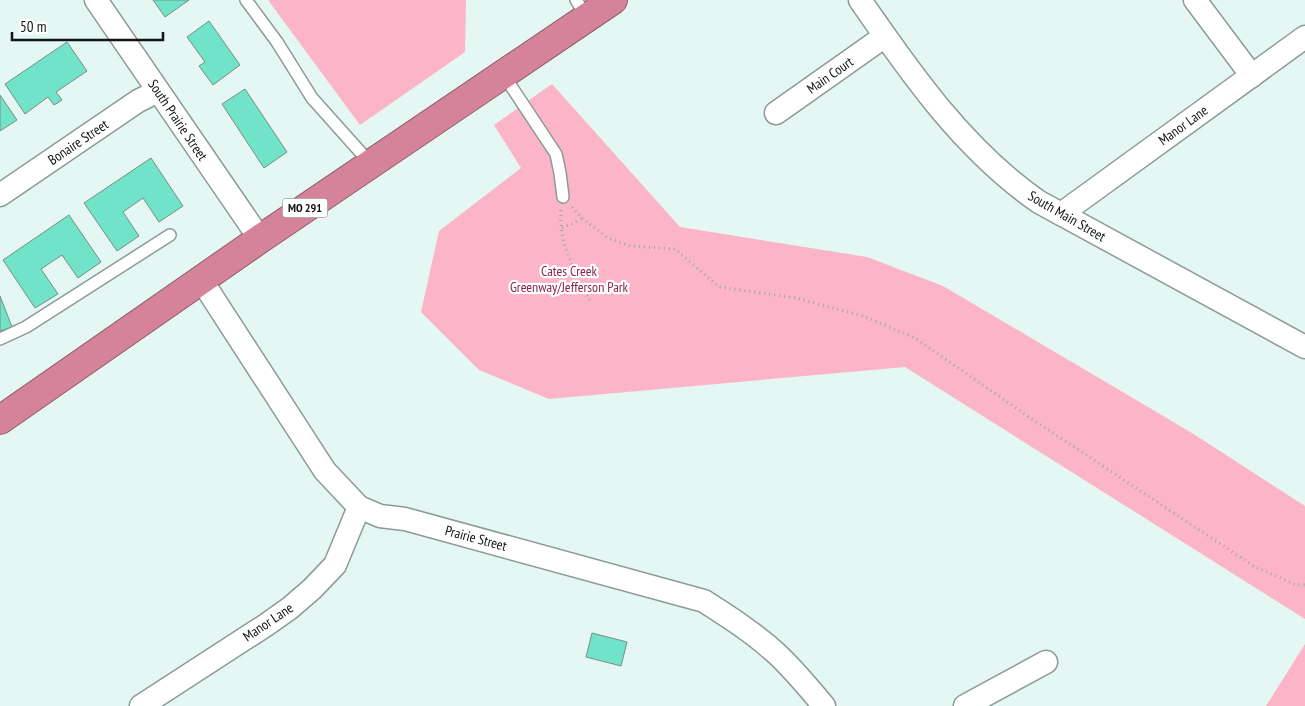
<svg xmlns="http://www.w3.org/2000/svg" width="1305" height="706" viewBox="0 0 1305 706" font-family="'PT Sans Narrow',sans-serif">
  <rect width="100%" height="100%" fill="#e5f7f2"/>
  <g fill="#fbb4c8">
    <polygon points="268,0 466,0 465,52 360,125"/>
    <polygon points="552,84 680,227 867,257 943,286 1192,433 1305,506 1305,619 905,367 549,399 479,370 421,312 439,231 521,168 494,125"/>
    <polygon points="1305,644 1305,706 1266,706"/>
  </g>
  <g fill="#70e3c9" stroke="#7c8c87">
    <polygon points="153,0 189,0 165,17"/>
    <polygon points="209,21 240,65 213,85 199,66 205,62 187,37"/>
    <polygon points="67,42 87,71 56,92 62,100 54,105 48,97 25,114 5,84"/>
    <polygon points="245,89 287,152 264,168 222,104"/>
    <polygon points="0,95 17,120 0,131"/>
    <polygon points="151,158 183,206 159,222 143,198 123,212 139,236 117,251 84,203"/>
    <polygon points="69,215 101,262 78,278 62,255 41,269 58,294 35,308 3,260"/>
    <polygon points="0,296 12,327 0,331"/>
    <polygon points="592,633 627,642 621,666 586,657"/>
  </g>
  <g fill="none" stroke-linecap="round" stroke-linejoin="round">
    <defs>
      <g id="lane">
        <polyline points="246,0 277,42 312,98 371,164"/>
        <polyline points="576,0 587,17"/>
        <polyline points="503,74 556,154 560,173 563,197"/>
        <polyline points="0,339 26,327 170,235"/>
      </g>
      <g id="street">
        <polyline points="96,0 260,239"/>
        <path d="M860,0C911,74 964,150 1039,202L1305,347"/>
        <polyline points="1195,0 1252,76"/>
        <polyline points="776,113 885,36"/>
        <polyline points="0,195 138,101 158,91"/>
        <polyline points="1061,214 1305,37"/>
        <path d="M202,281L325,471L359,507L380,516L405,519L704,601C729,617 754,633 777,654C794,670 809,688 824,706"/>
        <polyline points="141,706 266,625 290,608 312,589 335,565 359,507"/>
        <polyline points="965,706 1046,662"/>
      </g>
      <polyline id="highway" points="0,420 260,239 613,0"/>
    </defs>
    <use href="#lane" stroke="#8b9b97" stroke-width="14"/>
    <use href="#street" stroke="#8b9b97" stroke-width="25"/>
    <use href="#highway" stroke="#905c6c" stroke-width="30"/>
    <g stroke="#9caaa6" stroke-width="3" stroke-dasharray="1 4" stroke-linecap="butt">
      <polyline points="572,207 582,218 608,238 630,246 675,249 719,287 796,298 863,316 915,338 1026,415 1255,567 1294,584 1305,585"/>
      <path d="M561,210C558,242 576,275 590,301"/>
      <polyline points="562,227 572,224 582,218"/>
    </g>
    <use href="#lane" stroke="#fff" stroke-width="11"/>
    <use href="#street" stroke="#fff" stroke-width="22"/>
    <use href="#highway" stroke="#d5839b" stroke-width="28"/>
  </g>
  <g text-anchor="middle" stroke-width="4.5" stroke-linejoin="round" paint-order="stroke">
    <rect fill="#fff" stroke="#575b5a" stroke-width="1" x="282.5" y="198.5" width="45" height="19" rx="4"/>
    <g font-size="12" font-weight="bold" fill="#0f1514">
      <text x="305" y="212">MO 291</text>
    </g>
    <g font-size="14" fill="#0f1514" stroke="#fff">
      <text transform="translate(830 75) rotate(-35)" y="5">Main Court</text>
      <text transform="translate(178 120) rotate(56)" y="5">South Prairie Street</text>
      <text transform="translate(1183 125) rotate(-36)" y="5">Manor Lane</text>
      <text transform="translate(78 142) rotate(-34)" y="5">Bonaire Street</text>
      <text transform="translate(1067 216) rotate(30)" y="5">South Main Street</text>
      <text transform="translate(476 538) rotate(15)" y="5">Prairie Street</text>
      <text transform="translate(268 622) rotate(-34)" y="5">Manor Lane</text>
    </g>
    <g font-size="14" fill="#8a234d" stroke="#fff">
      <text x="569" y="276">Cates Creek<tspan x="569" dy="16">Greenway/Jefferson Park</tspan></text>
    </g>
  </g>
  <path d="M12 32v8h151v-8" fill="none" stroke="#0f1514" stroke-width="2.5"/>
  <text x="20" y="32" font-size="15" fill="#0f1514" stroke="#ffffff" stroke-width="4" paint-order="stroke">50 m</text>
</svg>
